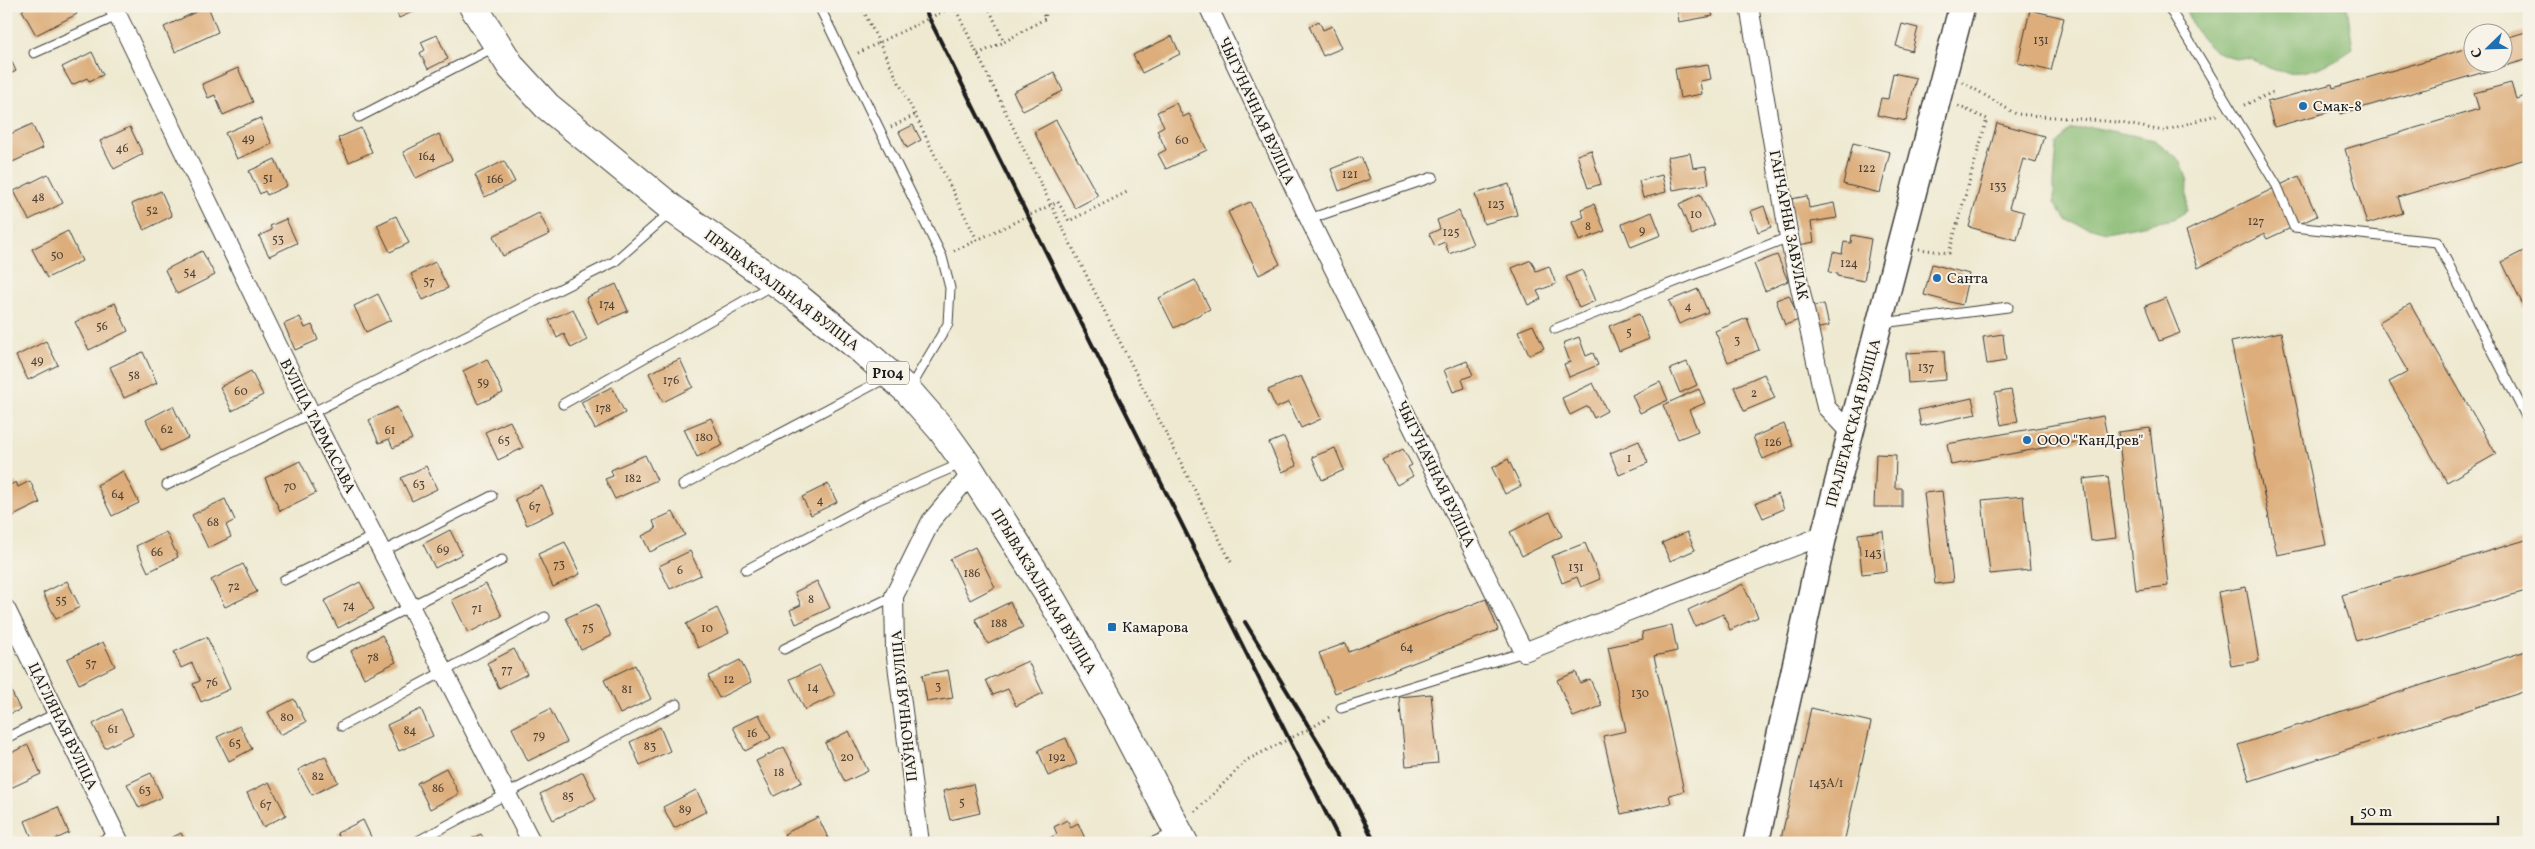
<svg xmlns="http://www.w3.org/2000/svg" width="2535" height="849" viewBox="0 0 2535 849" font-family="Vollkorn,serif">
  <rect width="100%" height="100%" fill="#f7f3e8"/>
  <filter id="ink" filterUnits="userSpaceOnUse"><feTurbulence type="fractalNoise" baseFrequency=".02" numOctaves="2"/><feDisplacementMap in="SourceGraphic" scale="10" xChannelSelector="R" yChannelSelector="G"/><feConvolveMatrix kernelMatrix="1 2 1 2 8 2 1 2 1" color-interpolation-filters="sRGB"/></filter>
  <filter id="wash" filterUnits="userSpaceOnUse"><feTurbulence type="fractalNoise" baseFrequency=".0096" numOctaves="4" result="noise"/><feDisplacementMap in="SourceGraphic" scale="20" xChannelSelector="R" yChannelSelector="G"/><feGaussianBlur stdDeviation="1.12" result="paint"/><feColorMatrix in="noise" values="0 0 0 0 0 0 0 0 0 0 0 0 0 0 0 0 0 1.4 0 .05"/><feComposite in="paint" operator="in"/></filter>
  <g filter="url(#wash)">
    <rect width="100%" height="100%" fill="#eee9d0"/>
    <g fill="#89bb74" stroke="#526c48">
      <path d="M2184,6H2347L2353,49C2330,65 2304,78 2275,70C2266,68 2259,61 2251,59C2244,58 2238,59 2231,57C2206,52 2193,28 2184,6Z"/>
      <polygon points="2091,127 2155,140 2180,160 2188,181 2187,211 2174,219 2106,232 2067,221 2054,203 2054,183 2057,144 2069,130"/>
    </g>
    <g id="blocks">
      <g fill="#ddae7c">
        <polygon points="30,6 73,6 77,14 36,35 22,10"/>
        <polygon points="208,6 218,32 175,52 164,27"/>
        <polygon points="394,6 426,6 399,18"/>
        <polygon points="1677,6 1709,6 1713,16 1679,22"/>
        <polygon points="2030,10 2064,18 2051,71 2018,63"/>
        <polygon points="1319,21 1323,30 1332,26 1342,48 1323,56 1309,26"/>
        <polygon points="1902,24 1918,28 1912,51 1896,46"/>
        <polygon points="2529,31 2529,59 2340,114 2339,109 2274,127 2267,102 2332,84 2333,88 2472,47 2472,62 2502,62 2502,39"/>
        <polygon points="437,35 448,59 428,69 420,53 425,50 421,42"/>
        <polygon points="1172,36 1180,54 1142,73 1133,55"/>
        <polygon points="6,49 16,71 6,76"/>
        <polygon points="92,52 103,75 89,81 87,78 72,85 62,67"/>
        <polygon points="1708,64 1711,79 1700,81 1702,94 1680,98 1675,69"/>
        <polygon points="238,68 253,102 223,115 215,95 208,98 202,84"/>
        <polygon points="1054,72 1063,91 1023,111 1013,92"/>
        <polygon points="1893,73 1916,78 1906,121 1877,115 1881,98 1888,99"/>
        <polygon points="2511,83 2516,99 2529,95 2529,158 2398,197 2403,213 2367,224 2345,149 2479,109 2474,93"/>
        <polygon points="1176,103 1183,117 1189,114 1207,150 1166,169 1158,154 1166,150 1157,130 1164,126 1157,112"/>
        <polygon points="260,118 272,144 237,159 225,133"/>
        <polygon points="1056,120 1098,196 1075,208 1034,132"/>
        <polygon points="1997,123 2044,136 2036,163 2023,159 2009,208 2024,212 2017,240 1969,227"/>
        <polygon points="32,124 43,148 6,165 6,136"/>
        <polygon points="913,125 921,140 907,148 899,132"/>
        <polygon points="130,127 143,154 114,169 100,141"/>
        <polygon points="361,128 372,152 349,162 338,138"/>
        <polygon points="439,134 452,160 416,178 403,152"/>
        <polygon points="1853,143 1890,152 1880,193 1843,184"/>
        <polygon points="1591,150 1601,184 1588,188 1577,155"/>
        <polygon points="1690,153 1693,168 1706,166 1709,184 1673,190 1667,157"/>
        <polygon points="1361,157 1370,179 1339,191 1331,169"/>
        <polygon points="275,159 287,186 267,195 265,191 260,194 249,171"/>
        <polygon points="504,161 515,182 485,197 475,175"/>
        <polygon points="48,174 63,203 29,220 14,191"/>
        <polygon points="1662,175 1666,192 1643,198 1639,181"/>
        <polygon points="2299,176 2317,216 2267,239 2264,234 2198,268 2186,231"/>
        <polygon points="1509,184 1517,215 1484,224 1475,194"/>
        <polygon points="161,191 172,216 144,230 132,204"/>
        <polygon points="1700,194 1714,225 1692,235 1679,204"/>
        <polygon points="1807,196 1809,208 1834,203 1837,218 1811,222 1814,242 1799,245 1791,199"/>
        <polygon points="1250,202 1280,264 1259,275 1228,212"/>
        <polygon points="1594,204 1605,231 1579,241 1572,222 1584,217 1581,209"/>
        <polygon points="1764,206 1771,227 1758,232 1751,211"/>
        <polygon points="1459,211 1473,244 1449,254 1445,242 1435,246 1429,234 1440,229 1437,220"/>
        <polygon points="1652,212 1661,235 1631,247 1622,224"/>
        <polygon points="539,213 550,234 503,256 493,236"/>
        <polygon points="396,216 409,243 390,252 377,225"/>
        <polygon points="286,219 297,243 269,256 259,236 272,230 270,226"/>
        <polygon points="68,231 82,261 47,278 32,249"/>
        <polygon points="1852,235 1871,239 1864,281 1837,276 1837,273 1829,272 1833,252 1842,254 1844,242 1851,243"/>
        <polygon points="2529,248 2529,317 2502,262"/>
        <polygon points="202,251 215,275 177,294 165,270"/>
        <polygon points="1777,255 1788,281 1765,291 1754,264"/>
        <polygon points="1531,260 1536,271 1549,266 1556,284 1537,291 1541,299 1528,305 1512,268"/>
        <polygon points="435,262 448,288 423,300 411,274"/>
        <polygon points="1932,264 1969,274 1962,305 1924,295"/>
        <polygon points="1582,270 1595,301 1579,308 1566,277"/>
        <polygon points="1195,280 1210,309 1174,328 1159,298"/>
        <polygon points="616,284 628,311 598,324 586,298"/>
        <polygon points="1698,289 1708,312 1679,324 1669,301"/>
        <polygon points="378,294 391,320 366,332 354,306"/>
        <polygon points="1789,295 1799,320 1785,325 1776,300"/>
        <polygon points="2166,298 2180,333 2159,341 2145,306"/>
        <polygon points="115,303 128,331 89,350 75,322"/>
        <polygon points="1824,304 1829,326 1815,329 1810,307"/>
        <polygon points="2410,304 2496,454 2447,482 2389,382 2408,372 2379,322"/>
        <polygon points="573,309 587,340 571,348 564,334 557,338 549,320"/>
        <polygon points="1639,314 1649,339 1619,351 1609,326"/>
        <polygon points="300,317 305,328 312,325 318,340 295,350 284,324"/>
        <polygon points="1747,318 1759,350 1728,362 1715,331"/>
        <polygon points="1533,325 1544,348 1529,355 1518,331"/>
        <polygon points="2281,332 2326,545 2277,555 2231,342"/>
        <polygon points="2003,334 2006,361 1987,364 1983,337"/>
        <polygon points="1579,337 1586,356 1593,353 1598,365 1569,377 1564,364 1570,362 1563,343"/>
        <polygon points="46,341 58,365 28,380 16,356"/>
        <polygon points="1944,351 1946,380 1908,383 1906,353"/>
        <polygon points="143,352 157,383 124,398 110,367"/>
        <polygon points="487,359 503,393 478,404 463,371"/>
        <polygon points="680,359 693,387 663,402 649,373"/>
        <polygon points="1467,361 1473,375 1462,379 1465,388 1453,392 1444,370"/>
        <polygon points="1687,362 1697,385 1680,393 1670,369"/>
        <polygon points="251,371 263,395 232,411 220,387"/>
        <polygon points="1764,374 1775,398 1744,411 1734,387"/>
        <polygon points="1301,376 1321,419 1301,428 1289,402 1276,408 1268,390"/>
        <polygon points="1660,382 1668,400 1640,413 1632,395"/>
        <polygon points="1593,383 1607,411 1594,418 1588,406 1570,415 1562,398"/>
        <polygon points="612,387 625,413 595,429 581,402"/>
        <polygon points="1699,389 1705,403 1689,410 1698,431 1678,439 1663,405"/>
        <polygon points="2011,390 2018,421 2001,425 1995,393"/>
        <polygon points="1972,398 1976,414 1921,426 1918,410"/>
        <polygon points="173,406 188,438 161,451 146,420"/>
        <polygon points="397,407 412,439 393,448 389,439 379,443 369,420"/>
        <polygon points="2103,416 2107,436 1951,465 1947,444"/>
        <polygon points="711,418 723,445 697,457 684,429"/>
        <polygon points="510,421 523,448 498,460 485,432"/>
        <polygon points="1784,424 1793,446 1763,459 1753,437"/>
        <polygon points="2150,428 2168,586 2136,590 2118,432"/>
        <polygon points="1284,437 1297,466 1282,472 1269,443"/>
        <polygon points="1639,441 1648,463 1619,475 1610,453"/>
        <polygon points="1335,448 1344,470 1322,480 1312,457"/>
        <polygon points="1403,449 1412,465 1408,467 1413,476 1397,485 1382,460"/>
        <polygon points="1876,454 1896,455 1895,488 1902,488 1902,507 1874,507"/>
        <polygon points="645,455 657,480 615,499 605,479 613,476 611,470"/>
        <polygon points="1508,459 1521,486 1505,494 1492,468"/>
        <polygon points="300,461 316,493 280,511 265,478"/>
        <polygon points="426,466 437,489 412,501 401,478"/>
        <polygon points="123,471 139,503 112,516 97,485"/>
        <polygon points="2108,476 2116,538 2091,541 2083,479"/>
        <polygon points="30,481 40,503 7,519 6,487 16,482 18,487"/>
        <polygon points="828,484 837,502 811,515 802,497"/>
        <polygon points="542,486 554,512 527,525 515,499"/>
        <polygon points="1942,491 1953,582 1935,584 1924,493"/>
        <polygon points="1778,494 1784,509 1763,518 1756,503"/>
        <polygon points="2023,496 2030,570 1990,574 1982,500"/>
        <polygon points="225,499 235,520 226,525 231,537 208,548 192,515"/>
        <polygon points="673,512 685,535 650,552 642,536 656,529 653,521"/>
        <polygon points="1550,512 1562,536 1522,556 1510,532"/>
        <polygon points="450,530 462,554 435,568 423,544"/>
        <polygon points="1883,531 1887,571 1862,574 1858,534"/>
        <polygon points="166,532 178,557 148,572 136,546"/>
        <polygon points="1687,532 1695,550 1670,561 1662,543"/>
        <polygon points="2529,539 2529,590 2356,641 2342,595"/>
        <polygon points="565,542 580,574 553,587 538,554"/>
        <polygon points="1585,543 1600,579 1581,587 1577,577 1562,583 1552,556"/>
        <polygon points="975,547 995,587 970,600 950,559"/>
        <polygon points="690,551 701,575 670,589 659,566"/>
        <polygon points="243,564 257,592 225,607 211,580"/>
        <polygon points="67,581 80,607 56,619 43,593"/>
        <polygon points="817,581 830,608 796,624 790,610 801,605 795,592"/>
        <polygon points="360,582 374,609 338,628 324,601"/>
        <polygon points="486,584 502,616 468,633 452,600"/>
        <polygon points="1743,584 1758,617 1730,630 1723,614 1695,626 1688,610"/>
        <polygon points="2246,587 2259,661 2231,666 2218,592"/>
        <polygon points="1486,599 1498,630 1335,693 1319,653 1346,643 1349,652"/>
        <polygon points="1010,602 1023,627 988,644 975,619"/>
        <polygon points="597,604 611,636 581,650 566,618"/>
        <polygon points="717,608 729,633 698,648 686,624"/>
        <polygon points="1672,625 1677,651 1654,656 1684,791 1669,795 1671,803 1621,814 1603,736 1626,731 1608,647 1643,639 1642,632"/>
        <polygon points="382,635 396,662 364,678 351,651"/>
        <polygon points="207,637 230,689 201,702 193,684 200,681 192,663 181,668 174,652"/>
        <polygon points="103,642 115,666 79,684 67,659"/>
        <polygon points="514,649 527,674 499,688 487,663"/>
        <polygon points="2529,650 2529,690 2250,781 2238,745"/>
        <polygon points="740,660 751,682 719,698 708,676"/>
        <polygon points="1028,661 1043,693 1016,706 1008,689 993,695 986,680"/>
        <polygon points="635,665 651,699 620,714 604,680"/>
        <polygon points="820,665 835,695 805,710 790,679"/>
        <polygon points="948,670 953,698 927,702 922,675"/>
        <polygon points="1576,672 1580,683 1590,679 1602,706 1573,717 1557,680"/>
        <polygon points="9,686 20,710 6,715 6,687"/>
        <polygon points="1431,694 1438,763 1406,766 1399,697"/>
        <polygon points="294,699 306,722 280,735 268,712"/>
        <polygon points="1811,708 1871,722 1844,843 1780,843"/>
        <polygon points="121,709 133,734 105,748 93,724"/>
        <polygon points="421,709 433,736 399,751 387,725"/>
        <polygon points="550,709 567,742 528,761 512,728"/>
        <polygon points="759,714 771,738 745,751 733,727"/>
        <polygon points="240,726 252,749 229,761 217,737"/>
        <polygon points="660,727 670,751 640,765 630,742"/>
        <polygon points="849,731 868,771 845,782 825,743"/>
        <polygon points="1066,738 1077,764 1048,776 1038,750"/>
        <polygon points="28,745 41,774 6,790 6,755"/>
        <polygon points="784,747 802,782 774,796 756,761"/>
        <polygon points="325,756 338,782 312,795 298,770"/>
        <polygon points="446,768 459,794 430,809 417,783"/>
        <polygon points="583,772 596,799 553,820 540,794"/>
        <polygon points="151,773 162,797 139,808 127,784"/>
        <polygon points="269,782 286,815 263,827 247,793"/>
        <polygon points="973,784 980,813 950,820 943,791"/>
        <polygon points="696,790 707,811 674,828 663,807"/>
        <polygon points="58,807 69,833 47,843 34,843 25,821"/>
        <polygon points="818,817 829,840 823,843 788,843 784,834"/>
        <polygon points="363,820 374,843 342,843 337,833"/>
        <polygon points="1067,820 1071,827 1078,823 1087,843 1046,843 1044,841 1057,834 1054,827"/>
        <polygon points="181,833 186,843 161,843"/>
        <polygon points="481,834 486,843 463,843"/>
      </g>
    </g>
  </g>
  <g filter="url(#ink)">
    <use href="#blocks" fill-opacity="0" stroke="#3c3b37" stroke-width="1"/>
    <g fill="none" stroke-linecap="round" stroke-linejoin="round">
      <defs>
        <g id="service">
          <polyline points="819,6 942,257 950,288 948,324 910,388"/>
          <polyline points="2168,6 2277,186 2294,227 2437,242 2529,422"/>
          <polyline points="34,53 117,16"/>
          <polyline points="359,117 494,47"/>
          <polyline points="1309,219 1433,177"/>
          <polyline points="1882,323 2008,307"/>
          <polyline points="1555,329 1789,237"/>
          <polyline points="563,404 774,284"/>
          <polyline points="167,485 614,262 672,211"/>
          <polyline points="683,485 886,378"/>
          <polyline points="382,552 492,496"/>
          <polyline points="746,570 875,501 963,463"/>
          <polyline points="284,580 374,536"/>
          <polyline points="784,649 894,596"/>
          <polyline points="312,656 502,560"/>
          <polyline points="1341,708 1524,652"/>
          <polyline points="342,726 545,617"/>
          <polyline points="6,738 57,713"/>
          <polyline points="97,843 116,834"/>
          <polyline points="414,843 677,704"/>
          <polyline points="1151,843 1176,832"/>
        </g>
        <g id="minor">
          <polyline points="113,6 311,414 532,843"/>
          <polyline points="1208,6 1309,219 1524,652 1824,535"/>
          <polyline points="1749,6 1789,237 1826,407 1851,434"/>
          <polyline points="6,609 120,843"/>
          <polyline points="920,843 895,649 894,596 931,521 972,473"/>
        </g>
        <polyline id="secondary" points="1756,843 1824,535 1962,6"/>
        <polyline id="primary" points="473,6 512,68 547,106 674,210 798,298 863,351 908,391 942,430 965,462 1052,600 1116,712 1184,843"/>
      </defs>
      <use href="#service" stroke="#3c3b37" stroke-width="11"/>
      <use href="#minor" stroke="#3c3b37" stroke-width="20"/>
      <use href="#secondary" stroke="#3c3b37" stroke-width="28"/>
      <use href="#primary" stroke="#3c3b37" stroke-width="30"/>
      <g stroke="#3c3b37" stroke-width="3" stroke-dasharray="1 4" stroke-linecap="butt">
        <polyline points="861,6 977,240"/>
        <polyline points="954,6 1051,205 1231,562"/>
        <polyline points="988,6 1004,42 1046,18 1045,6"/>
        <polyline points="1039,6 1044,16"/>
        <polyline points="978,54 1004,42"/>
        <polyline points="1963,82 2016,114 2116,122 2164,131 2219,114"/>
        <polyline points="2244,105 2274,92"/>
        <polyline points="891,127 915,115"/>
        <polyline points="1919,249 1949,253 1987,119 1958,106"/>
        <polyline points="954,251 1051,205 1058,202 1069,221 1129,191"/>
        <polyline points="1195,812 1247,760 1311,728 1331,716"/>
      </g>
      <use href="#service" stroke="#fff" stroke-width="9"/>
      <use href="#minor" stroke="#fff" stroke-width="18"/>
      <use href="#secondary" stroke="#fff" stroke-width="25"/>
      <use href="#primary" stroke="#fff" stroke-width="28"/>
      <g stroke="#1c1c1c" stroke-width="4">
        <polyline points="923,6 1341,843"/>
        <polyline points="1245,622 1353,799 1375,843"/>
      </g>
      <polyline stroke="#3c3b37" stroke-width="3" stroke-dasharray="1 4" stroke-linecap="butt" points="858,53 954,6"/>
    </g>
  </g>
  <g fill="#1f6fb2" stroke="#f7f3e8" stroke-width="2">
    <circle cx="2303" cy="106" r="5"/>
    <circle cx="1937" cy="278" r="5"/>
    <circle cx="2027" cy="440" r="5"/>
    <rect x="1107" y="622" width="10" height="10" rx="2.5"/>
  </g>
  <g text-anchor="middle" stroke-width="4" stroke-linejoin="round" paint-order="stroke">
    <g font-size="12" fill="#4c4034">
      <text x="2041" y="44">131</text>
      <text x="248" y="142">49</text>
      <text x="1182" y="144">60</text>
      <text x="122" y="152">46</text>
      <text x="427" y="160">164</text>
      <text x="1867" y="172">122</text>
      <text x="1350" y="178">121</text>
      <text x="268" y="182">51</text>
      <text x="495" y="183">166</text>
      <text x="1998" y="190">133</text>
      <text x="38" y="201">48</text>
      <text x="1496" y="208">123</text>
      <text x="152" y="214">52</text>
      <text x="1696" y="218">10</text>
      <text x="2256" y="225">127</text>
      <text x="1588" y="230">8</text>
      <text x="1642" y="234">9</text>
      <text x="1451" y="236">125</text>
      <text x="278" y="243">53</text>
      <text x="57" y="259">50</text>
      <text x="1849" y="267">124</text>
      <text x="190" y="276">54</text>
      <text x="429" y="285">57</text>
      <text x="607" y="308">174</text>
      <text x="1688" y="310">4</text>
      <text x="102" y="330">56</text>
      <text x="1629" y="336">5</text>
      <text x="1737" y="344">3</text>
      <text x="37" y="364">49</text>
      <text x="1926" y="371">137</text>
      <text x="134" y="379">58</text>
      <text x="671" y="384">176</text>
      <text x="483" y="386">59</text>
      <text x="241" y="395">60</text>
      <text x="1754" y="397">2</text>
      <text x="603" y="412">178</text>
      <text x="167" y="433">62</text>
      <text x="390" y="434">61</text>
      <text x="704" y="441">180</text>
      <text x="504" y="444">65</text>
      <text x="1773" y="446">126</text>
      <text x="1629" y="462">1</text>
      <text x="633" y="482">182</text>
      <text x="419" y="488">63</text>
      <text x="290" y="490">70</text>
      <text x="118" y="498">64</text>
      <text x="820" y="504">4</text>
      <text x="535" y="510">67</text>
      <text x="213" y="526">68</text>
      <text x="443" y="553">69</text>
      <text x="157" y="556">66</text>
      <text x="1873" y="557">143</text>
      <text x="559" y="568">73</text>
      <text x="1576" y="571">131</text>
      <text x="680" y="574">6</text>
      <text x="972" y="577">186</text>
      <text x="234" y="590">72</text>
      <text x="811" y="603">8</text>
      <text x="61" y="604">55</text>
      <text x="349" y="609">74</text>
      <text x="477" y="612">71</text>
      <text x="999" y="627">188</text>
      <text x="588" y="631">75</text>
      <text x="707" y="632">10</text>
      <text x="1407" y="651">64</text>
      <text x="373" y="661">78</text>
      <text x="91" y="667">57</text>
      <text x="507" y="673">77</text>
      <text x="729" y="683">12</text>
      <text x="212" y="686">76</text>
      <text x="938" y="690">3</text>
      <text x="813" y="691">14</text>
      <text x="627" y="693">81</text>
      <text x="1640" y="697">130</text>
      <text x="287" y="721">80</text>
      <text x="113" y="733">61</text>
      <text x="410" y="734">84</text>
      <text x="752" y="737">16</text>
      <text x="539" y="739">79</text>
      <text x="235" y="747">65</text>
      <text x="650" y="750">83</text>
      <text x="847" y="761">20</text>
      <text x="1057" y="761">192</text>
      <text x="779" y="776">18</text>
      <text x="318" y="780">82</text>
      <text x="1826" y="787">143А/1</text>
      <text x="438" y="792">86</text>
      <text x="145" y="794">63</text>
      <text x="568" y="800">85</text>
      <text x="962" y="806">5</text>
      <text x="266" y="808">67</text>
      <text x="685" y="813">89</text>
    </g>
    <rect fill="#f7f3e8" stroke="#5e5c59" stroke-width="1" x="867" y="361.5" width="42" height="23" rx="4"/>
    <g font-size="14" font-weight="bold" fill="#1c1c1c">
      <text x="888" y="378">Р104</text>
    </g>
    <g font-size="15" fill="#1c1c1c" stroke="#f7f3e8" text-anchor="start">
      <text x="2313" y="111">Смак-8</text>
      <text x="1947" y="283">Санта</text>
      <text x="2037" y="445">ООО "КанДрев"</text>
      <text x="1122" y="632">Камарова</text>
    </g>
    <g font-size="15" fill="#1c1c1c" stroke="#f7f3e8">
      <text transform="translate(1257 111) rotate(65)" y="5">ЧЫГУНАЧНАЯ ВУЛІЦА</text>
      <text transform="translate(1789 225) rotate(79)" y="5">ГАНЧАРНЫ ЗАВУЛАК</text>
      <text transform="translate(782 290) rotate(37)" y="5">ПРЫВАКЗАЛЬНАЯ ВУЛІЦА</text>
      <text transform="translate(1853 423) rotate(-75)" y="5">ПРАЛЕТАРСКАЯ ВУЛІЦА</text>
      <text transform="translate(318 426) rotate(63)" y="5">ВУЛІЦА ТАРМАСАВА</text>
      <text transform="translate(1436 474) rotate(64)" y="5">ЧЫГУНАЧНАЯ ВУЛІЦА</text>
      <text transform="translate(1044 591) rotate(59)" y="5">ПРЫВАКЗАЛЬНАЯ ВУЛІЦА</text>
      <text transform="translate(904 706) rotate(-96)" y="5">ПАЎНОЧНАЯ ВУЛІЦА</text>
      <text transform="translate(63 726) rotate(64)" y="5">ЦАГЛЯНАЯ ВУЛІЦА</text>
    </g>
  </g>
  <rect width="2535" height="849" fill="none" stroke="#f7f3e8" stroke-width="25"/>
  <g transform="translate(2488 48) rotate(247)"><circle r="24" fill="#f7f3e8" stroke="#9f9d96"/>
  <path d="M0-4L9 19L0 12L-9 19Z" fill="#1f6fb2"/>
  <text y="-8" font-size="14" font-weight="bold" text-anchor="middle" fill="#1c1c1c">С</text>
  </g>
  <path d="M2352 816v8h146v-8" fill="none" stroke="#1c1c1c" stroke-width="2.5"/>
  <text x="2360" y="816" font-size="15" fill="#1c1c1c" stroke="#f7f3e8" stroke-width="4" paint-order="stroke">50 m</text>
</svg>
